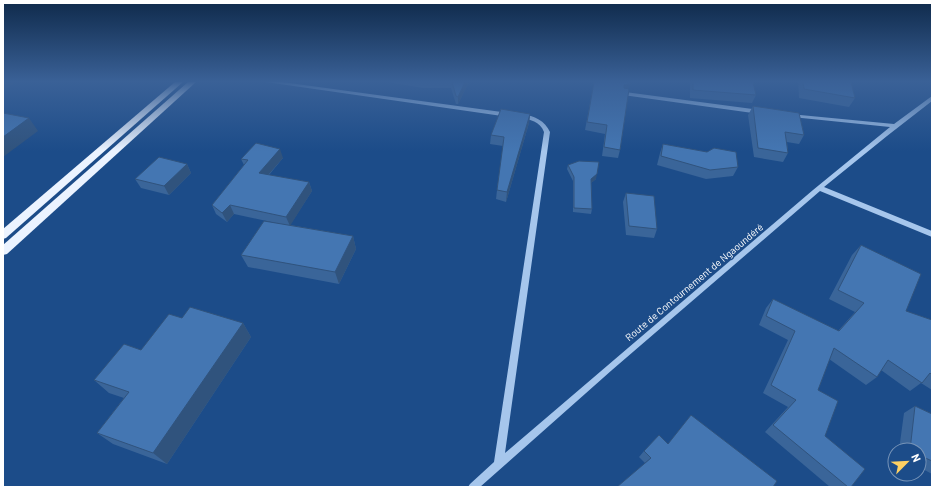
<svg xmlns="http://www.w3.org/2000/svg" width="935" height="490" viewBox="0 0 935 490" font-family="Barlow,sans-serif">
  <rect width="100%" height="100%" fill="#1c4c89"/>
  <g fill="none" stroke-linecap="round" stroke-linejoin="round">
    <g fill="#a6c6ec" fill-rule="evenodd">
      <polygon points="266,82 282,82 509,113 512,115 509,117"/>
      <polygon points="625,92 760,110 763,112 760,114 623,95 623,93"/>
      <path d="M932,96V101L887,136L824,187L932,231V237L820,191L612,370L480,487H468L470,484L494,462L544,132C540,121 530,120 520,117V115C532,114 545,120 550,132L505,453L813,190L890,127L792,117L790,116V114L894,124Z"/>
    </g>
    <g fill="#ebf3ff" fill-rule="evenodd">
      <polygon points="175,82 183,82 6,238 3,239 3,229"/>
      <polygon points="188,82 196,82 7,254 3,255 3,245"/>
    </g>
  </g>
  <g fill="#3a6599">
    <polygon points="388,82 469,82 458,104 456,104 451,88 423,88"/>
    <polygon points="594,82 629,89 620,150 618,158 602,156 605,134 585,130"/>
    <polygon points="690,82 753,82 756,95 752,103 690,98"/>
    <polygon points="798,82 851,82 855,98 849,107 799,98"/>
    <polygon points="753,106 804,135 799,144 787,142 788,153 783,162 754,157 748,115"/>
    <polygon points="530,114 529,123 506,202 496,199 497,190 503,146 490,144 491,135"/>
    <polygon points="663,144 707,152 738,167 733,176 706,179 657,165 660,153"/>
    <polygon points="283,158 269,175 309,182 312,191 290,225 353,236 356,249 339,284 248,267 241,255 276,223 234,214 227,222 216,214 212,205 244,165 241,159"/>
    <polygon points="187,164 191,173 169,195 141,188 135,179"/>
    <polygon points="568,165 596,179 591,183 592,209 591,214 573,212 573,181 567,169"/>
    <polygon points="626,193 657,229 654,238 626,235 623,202"/>
    <polygon points="861,245 906,311 932,320 932,390 921,383 910,391 881,370 877,377 866,385 829,359 818,390 825,436 851,487 830,487 765,432 788,407 763,393 788,340 759,325 766,308 773,299 838,331 855,312 829,299 852,255"/>
    <polygon points="182,318 243,323 251,337 167,464 113,444 97,433 124,398 109,393 94,380 141,350"/>
    <polygon points="915,406 932,414 932,474 919,467 919,450 899,450 904,413"/>
    <polygon points="668,444 645,463 639,457 644,451"/>
  </g>
  <g fill="#30537d">
    <polygon points="3,82 16,82 3,91"/>
    <polygon points="465,82 469,82 458,104 458,97"/>
    <polygon points="630,84 628,92 622,93 624,85"/>
    <polygon points="530,114 529,123 506,202 507,192"/>
    <polygon points="29,118 38,131 3,157 3,137"/>
    <polygon points="280,149 283,158 262,182 259,173"/>
    <polygon points="187,164 191,173 169,195 164,186"/>
    <polygon points="597,174 596,179 590,184 591,179"/>
    <polygon points="309,182 312,191 290,226 286,217"/>
    <polygon points="230,205 234,214 227,222 222,213"/>
    <polygon points="353,236 356,249 339,284 335,272"/>
    <polygon points="243,323 251,337 167,464 153,453"/>
  </g>
  <g fill="#4476b2" stroke="#30537d">
    <polygon points="452,82 465,82 458,97 456,96"/>
    <polygon points="594,82 630,82 630,84 624,85 624,88 629,89 620,150 604,147 607,125 587,122"/>
    <polygon points="693,82 753,82 756,95 693,90"/>
    <polygon points="803,82 851,82 855,98 804,89"/>
    <polygon points="753,106 799,113 804,135 785,132 788,153 758,148"/>
    <polygon points="501,109 530,114 507,192 497,190 504,137 491,135"/>
    <polygon points="3,113 29,118 3,137"/>
    <polygon points="256,143 280,149 259,173 309,182 286,217 230,205 222,213 212,205 248,160 241,159"/>
    <polygon points="663,144 707,152 714,148 736,152 738,167 710,170 661,156"/>
    <polygon points="159,157 187,164 164,186 135,179"/>
    <polygon points="579,161 599,162 597,174 591,179 592,209 574,208 574,177 568,165"/>
    <polygon points="626,193 654,196 657,229 629,226"/>
    <polygon points="264,221 353,236 335,272 241,255"/>
    <polygon points="861,245 921,274 906,311 932,320 932,375 930,373 922,383 888,360 877,377 834,348 818,390 838,401 825,436 865,469 851,487 848,487 773,425 796,400 771,385 795,331 766,316 773,299 839,331 864,303 838,290"/>
    <polygon points="190,307 243,323 153,453 97,433 129,392 94,380 124,344 141,350 169,314 182,318"/>
    <polygon points="915,406 932,414 932,461 919,455 919,450 910,450"/>
    <polygon points="691,415 777,481 773,487 617,487 651,458 644,451 659,435 668,444"/>
  </g>
  <linearGradient id="sky" x2="0" y2="1"><stop stop-color="#0f2a4b"/><stop offset="0.54" stop-color="#3a6197"/><stop offset="1" stop-color="#3a6197" stop-opacity="0"/></linearGradient>
  <rect width="935" height="151" fill="url(#sky)"/>
  <g text-anchor="middle" stroke-width="3" stroke-linejoin="round" paint-order="stroke">
    <g font-size="10" fill="#fff" stroke="#1c4c89">
      <text transform="translate(694 282) rotate(-40)" y="4">Route de Contournement de Ngaoundéré</text>
    </g>
  </g>
  <rect width="935" height="490" fill="none" stroke="#ffffff" stroke-width="8"/>
  <g transform="translate(907 462) rotate(66)"><circle r="19" fill="#1c4c89" stroke="#7794b8"/>
  <path d="M0-3L7 15L0 10L-7 15Z" fill="#fdd063"/>
  <text y="-6" font-size="11" font-weight="bold" text-anchor="middle" fill="#ffffff">N</text>
  </g>
</svg>
